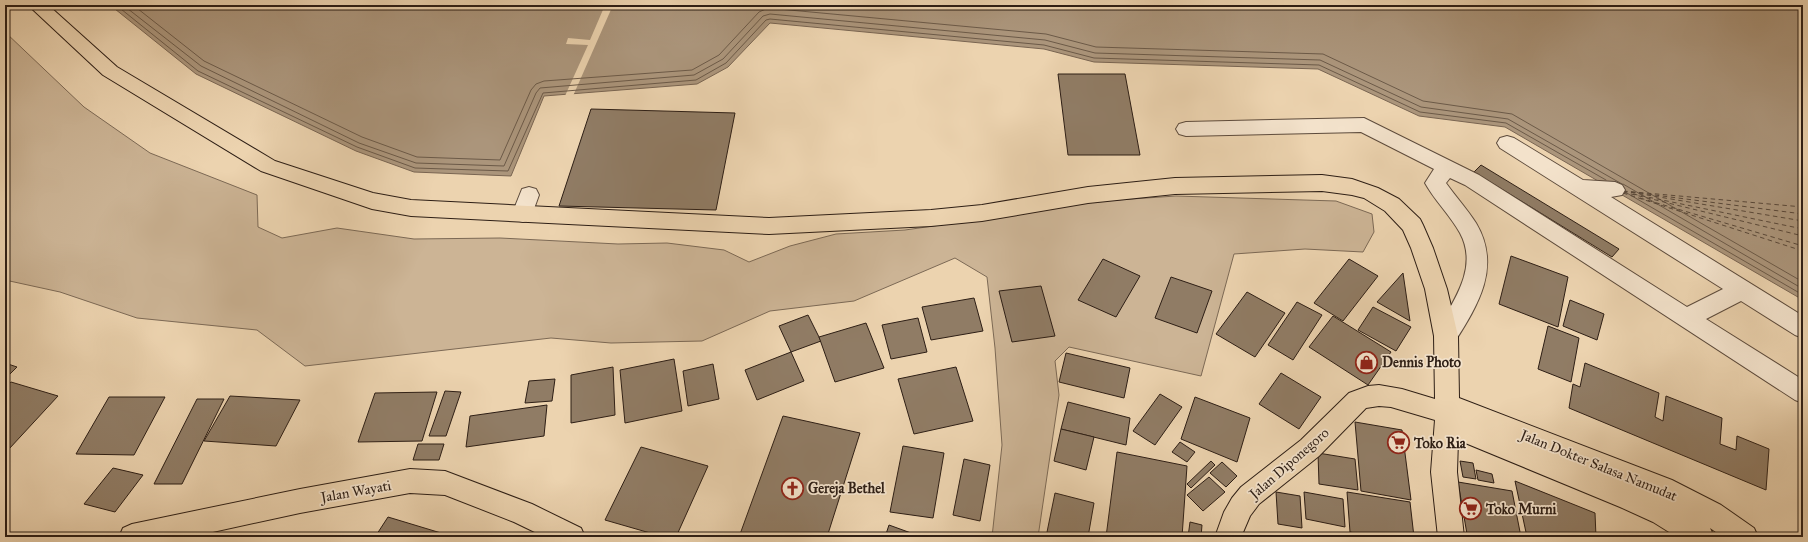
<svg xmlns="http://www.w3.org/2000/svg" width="1808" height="542" viewBox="0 0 1808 542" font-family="'IM FELL Great Primer',serif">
  <rect width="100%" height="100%" fill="#ecd3af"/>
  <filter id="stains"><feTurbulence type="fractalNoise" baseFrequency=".005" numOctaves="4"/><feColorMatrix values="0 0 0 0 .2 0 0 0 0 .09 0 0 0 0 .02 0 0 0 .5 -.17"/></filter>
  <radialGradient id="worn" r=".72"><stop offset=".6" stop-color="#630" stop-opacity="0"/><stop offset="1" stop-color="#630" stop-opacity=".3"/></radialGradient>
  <polygon fill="#ccb495" stroke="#7c6955" points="5,32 84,107 150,153 257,195 258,227 282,238 337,228 414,239 500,238 618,244 667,243 724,250 749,262 790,246 836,234 905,230 990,218 1072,203 1176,196 1336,201 1372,214 1374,232 1363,252 1305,249 1234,254 1201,376 1069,347 1055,361 1059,395 1038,537 992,537 1002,445 995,348 987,277 955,258 854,301 770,311 702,341 611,343 551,338 305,366 257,330 137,318 60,292 5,280"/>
  <polygon fill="#ab957b" stroke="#796552" points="110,5 1803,5 1803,300 1505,127 1419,116 1318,69 1094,62 1044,49 770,23 728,67 697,84 544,96 511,176 414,172 356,151 196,74"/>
  <polygon fill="#ecd3af" points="605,5 613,5 573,96 565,96 588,45 566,44 568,38 590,40"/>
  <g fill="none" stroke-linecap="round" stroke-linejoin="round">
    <g stroke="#6c5a48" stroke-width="1">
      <polyline points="116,5 198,71 357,147 415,168 508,171 543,93 696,80 726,63 766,20 770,19 1044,45 1094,58 1319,65 1420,112 1506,123 1606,180"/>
      <polyline points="123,5 201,66 359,143 416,163 504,166 536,93 540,88 694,75 723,59 763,16 770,14 1045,40 1095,53 1320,60 1421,107 1508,119 1622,184"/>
      <polyline points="133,5 204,61 362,137 417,157 500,160 531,90 536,84 544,81 692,70 719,55 759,12 768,8 1046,34 1096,47 1323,54 1423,101 1512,114 1803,282"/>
      <polyline points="1623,184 1803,289"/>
      <polyline points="1625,192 1803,295"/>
    </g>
    <g stroke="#594839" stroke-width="1" stroke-dasharray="4.5 3.5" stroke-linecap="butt">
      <polyline points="1623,191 1803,221"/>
      <polyline points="1623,191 1803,207"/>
      <polyline points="1623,192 1803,236"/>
      <polyline points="1631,192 1803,214"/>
      <polyline points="1623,193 1803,251"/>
      <polyline points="1633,194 1803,229"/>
      <polyline points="1640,198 1803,246"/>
    </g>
  </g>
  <g fill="#907c65" stroke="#2d1e15">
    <polygon points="1058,74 1125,74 1140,155 1068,155"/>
    <polygon points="591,109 735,113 716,210 559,206"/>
    <polygon points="1481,165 1619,249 1612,257 1474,172"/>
    <polygon points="1511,256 1568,277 1558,327 1499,304"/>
    <polygon points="1103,259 1140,276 1116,317 1078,300"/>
    <polygon points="1349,259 1378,276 1343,321 1314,303"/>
    <polygon points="1403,273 1410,321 1377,302"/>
    <polygon points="1171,277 1212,291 1197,333 1155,318"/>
    <polygon points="1041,286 1055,336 1012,342 999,291"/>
    <polygon points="1247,292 1285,313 1255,357 1216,334"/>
    <polygon points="974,298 983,331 931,340 922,307"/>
    <polygon points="1570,300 1604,314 1597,340 1563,326"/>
    <polygon points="1297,302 1322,315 1293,360 1268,345"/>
    <polygon points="1373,307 1411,327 1396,351 1358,330"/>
    <polygon points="808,315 821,341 791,352 779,326"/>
    <polygon points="1333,316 1391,352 1368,385 1309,347"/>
    <polygon points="918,318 927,352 891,359 882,325"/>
    <polygon points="866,323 884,368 835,382 819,337"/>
    <polygon points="1548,326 1579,338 1571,382 1538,369"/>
    <polygon points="791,352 804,381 757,400 745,370"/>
    <polygon points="1066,353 1130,368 1124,398 1059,382"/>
    <polygon points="674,359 682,411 625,423 620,370"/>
    <polygon points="5,363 17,367 5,379"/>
    <polygon points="1585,363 1659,393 1655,417 1663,421 1666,396 1722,418 1720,444 1736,450 1737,436 1769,449 1766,490 1569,408 1573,384 1580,387"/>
    <polygon points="713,364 719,399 688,406 683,371"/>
    <polygon points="613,367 615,415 571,423 571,375"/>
    <polygon points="956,367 973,421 914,434 898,379"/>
    <polygon points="1281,373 1321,397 1299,429 1259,404"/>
    <polygon points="555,379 552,401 525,403 529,381"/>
    <polygon points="11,382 58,396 9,449 5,447 5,387"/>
    <polygon points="445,391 461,392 446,436 429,436"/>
    <polygon points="437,392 422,441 358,442 375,393"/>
    <polygon points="1160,394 1182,407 1155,445 1133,431"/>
    <polygon points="230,396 300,400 276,446 204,441"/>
    <polygon points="109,397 165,397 134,455 76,454"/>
    <polygon points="1195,397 1250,418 1237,462 1181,439"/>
    <polygon points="197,399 224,399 182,484 154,484"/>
    <polygon points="1068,402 1130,418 1126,445 1061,429"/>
    <polygon points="547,405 544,436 466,447 470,416"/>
    <polygon points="783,416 860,433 827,537 739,537"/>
    <polygon points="1355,422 1402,430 1411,500 1361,491"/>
    <polygon points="1061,429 1094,437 1086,470 1054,461"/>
    <polygon points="1180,442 1195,452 1187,462 1172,452"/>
    <polygon points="418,444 444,444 439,460 413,460"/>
    <polygon points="903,446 944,453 933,518 890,512"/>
    <polygon points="641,447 708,466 676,537 664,537 605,520"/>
    <polygon points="1117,452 1187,466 1182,537 1106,537"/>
    <polygon points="1318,453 1355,459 1358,490 1319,484"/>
    <polygon points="964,459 990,465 980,521 953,515"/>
    <polygon points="1211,461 1215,465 1191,488 1187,484"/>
    <polygon points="1460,461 1473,463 1476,479 1463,477"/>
    <polygon points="1222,462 1237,476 1226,487 1210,473"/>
    <polygon points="113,468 143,475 115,512 84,504"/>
    <polygon points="1476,470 1492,474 1494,483 1478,480"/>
    <polygon points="1209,477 1225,492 1203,511 1187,495"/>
    <polygon points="1515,481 1595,513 1596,537 1527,537"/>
    <polygon points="1458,482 1512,491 1521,537 1482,537 1467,534"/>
    <polygon points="1276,492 1300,496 1302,528 1278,524"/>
    <polygon points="1304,492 1343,499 1345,527 1306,519"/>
    <polygon points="1347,492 1410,502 1414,537 1378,537 1350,532"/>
    <polygon points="1055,493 1094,503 1088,537 1046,537"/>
    <polygon points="388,517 441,533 439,537 375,537"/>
    <polygon points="1190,522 1202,525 1201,537 1188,537"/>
    <polygon points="889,525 922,537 885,537"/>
  </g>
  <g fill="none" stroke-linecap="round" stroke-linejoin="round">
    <defs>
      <g id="minor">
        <path d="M1364,118L1479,175L1687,307L1723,289L1500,148L1497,143L1500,138L1507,136L1514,138L1583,180L1615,182L1622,185L1625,190L1622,195L1611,197L1803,316V338L1795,335L1741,301L1706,319L1803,380V403L1795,400L1465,185L1450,178L1446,183C1456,197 1467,209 1476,223C1502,267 1478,305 1454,343L1446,346L1438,343L1434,336C1450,305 1480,270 1460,233C1450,215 1435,201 1425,183L1434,169L1361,132L1186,136L1179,134L1176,129L1179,124L1186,122Z"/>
        <polygon points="529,187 536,189 539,195 530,220 523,222 516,220 512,214 522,189"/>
      </g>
      <g id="major">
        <polygon points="28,5 48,5 117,67 275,161 373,193 411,200 769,218 931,210 982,205 1088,187 1175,178 1322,175 1352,179 1378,188 1399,199 1420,219 1423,225 1433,248 1447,289 1458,336 1459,398 1672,480 1721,505 1754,528 1758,537 1723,537 1710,528 1714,537 1677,537 1653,522 1620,507 1458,440 1457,472 1464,537 1438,537 1431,472 1435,420 1391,407 1379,406 1366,408 1319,456 1259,504 1250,516 1241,537 1215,537 1224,512 1232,498 1241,487 1301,440 1349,393 1368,386 1379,385 1402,389 1435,399 1434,336 1425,289 1411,248 1403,230 1385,211 1364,198 1352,195 1322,191 1175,194 1088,203 982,221 931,226 769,234 411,216 372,209 261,171 103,75"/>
        <polygon points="410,469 445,471 532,504 581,528 585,537 545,537 514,522 445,495 410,493 300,513 190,537 119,537 123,528 132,524 300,489"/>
      </g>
    </defs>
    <use href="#minor" stroke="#5d4b3c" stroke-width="2"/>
    <use href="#major" stroke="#2d1e15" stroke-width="2"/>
    <use href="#minor" fill="#f3e2cb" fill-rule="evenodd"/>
    <use href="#major" fill="#ecd3af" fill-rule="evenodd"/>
  </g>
  <defs>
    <symbol id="shop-ring" viewBox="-11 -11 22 22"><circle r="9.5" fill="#f3e2cb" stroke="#8f2418" stroke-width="1.5"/><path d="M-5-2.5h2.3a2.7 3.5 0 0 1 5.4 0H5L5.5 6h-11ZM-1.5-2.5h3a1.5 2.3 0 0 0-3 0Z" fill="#8f2418"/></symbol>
    <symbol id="supermarket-ring" viewBox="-11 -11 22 22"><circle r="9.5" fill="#f3e2cb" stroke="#8f2418" stroke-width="1.5"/><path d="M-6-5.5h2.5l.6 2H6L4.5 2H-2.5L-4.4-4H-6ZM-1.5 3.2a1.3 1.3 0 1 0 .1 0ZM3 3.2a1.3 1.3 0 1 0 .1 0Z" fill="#8f2418"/></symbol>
    <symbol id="church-ring" viewBox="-11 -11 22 22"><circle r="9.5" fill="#f3e2cb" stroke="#8f2418" stroke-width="1.5"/><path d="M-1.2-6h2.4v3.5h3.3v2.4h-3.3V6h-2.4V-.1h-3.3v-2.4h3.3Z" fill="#8f2418"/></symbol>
  </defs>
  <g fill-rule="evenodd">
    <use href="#shop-ring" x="1354" y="350" width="25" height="25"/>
    <use href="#supermarket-ring" x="1386" y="430" width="25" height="25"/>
    <use href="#church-ring" x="780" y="476" width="25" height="25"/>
    <use href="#supermarket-ring" x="1458" y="496" width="25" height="25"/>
  </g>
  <g text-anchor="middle" stroke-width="3.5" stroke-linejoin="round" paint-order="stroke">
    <g font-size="14" font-weight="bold" fill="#2d1e15" stroke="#f3e2cb" text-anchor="start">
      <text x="1382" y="367">Dennis Photo</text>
      <text x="1414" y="448">Toko Ria</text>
      <text x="808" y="493">Gereja Bethel</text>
      <text x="1486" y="514">Toko Murni</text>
    </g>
    <g font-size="14" fill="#2d1e15" stroke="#f3e2cb">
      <text transform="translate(1289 463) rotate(-41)" y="5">Jalan Diponegoro</text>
      <text transform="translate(1599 465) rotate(22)" y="5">Jalan Dokter Salasa Namudat</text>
      <text transform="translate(356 491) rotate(-10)" y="5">Jalan Wayati</text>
    </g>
  </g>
  <rect width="1808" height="542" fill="none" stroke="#ecd3af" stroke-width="20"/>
  <rect x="6" y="6" width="1796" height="530" fill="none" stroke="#2d1e15" stroke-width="2"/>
  <rect x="10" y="10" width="1788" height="522" fill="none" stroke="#2d1e15"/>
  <rect width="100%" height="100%" filter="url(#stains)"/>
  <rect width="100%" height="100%" fill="url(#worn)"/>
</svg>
